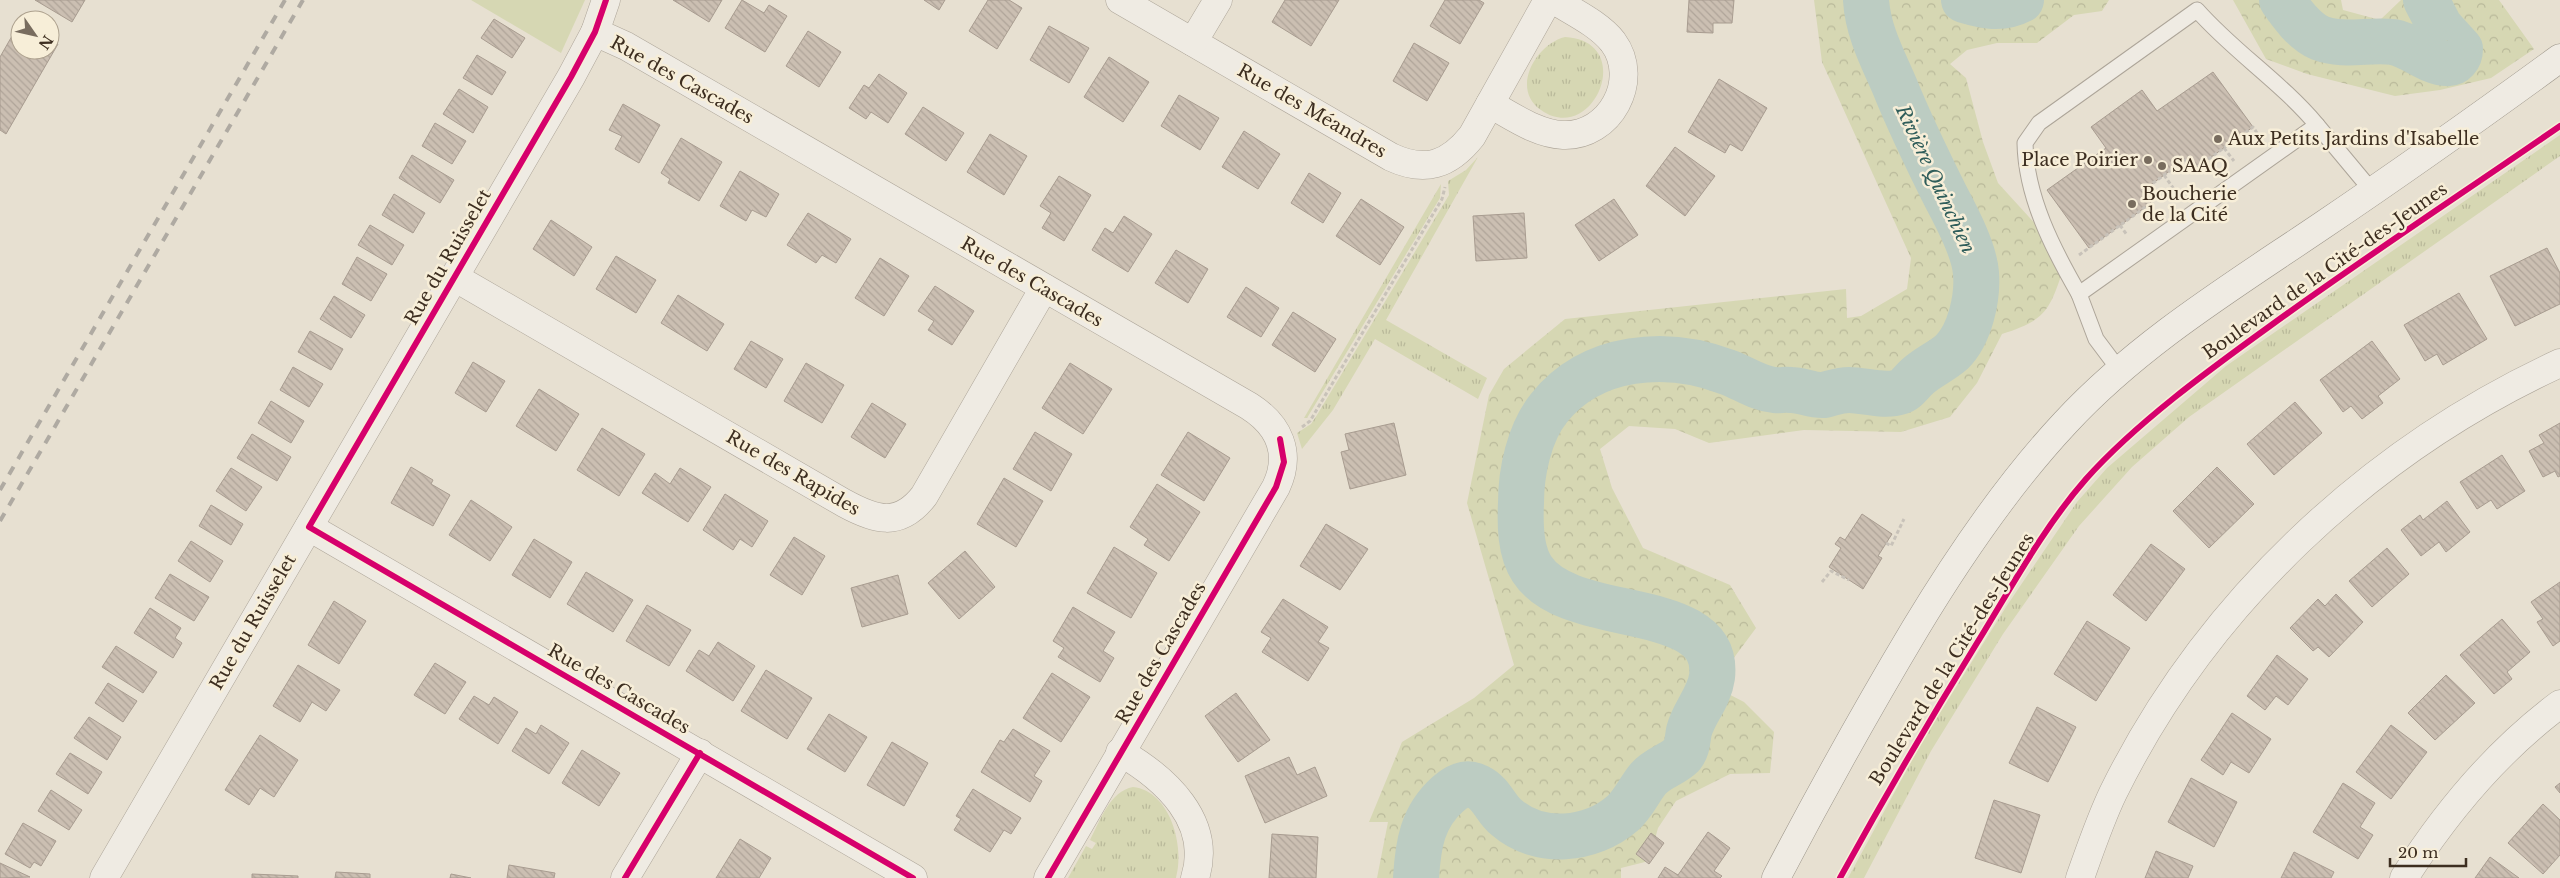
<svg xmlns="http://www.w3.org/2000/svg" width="2560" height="878" viewBox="0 0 2560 878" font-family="'Libre Baskerville',serif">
  <defs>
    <pattern id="grass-tufts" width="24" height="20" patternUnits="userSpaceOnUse" patternTransform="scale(1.25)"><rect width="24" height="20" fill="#d6d7b3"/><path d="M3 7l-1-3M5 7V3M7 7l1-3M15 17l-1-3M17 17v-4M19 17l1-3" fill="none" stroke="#b9b99a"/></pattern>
    <pattern id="forest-crowns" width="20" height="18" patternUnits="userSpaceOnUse" patternTransform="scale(1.25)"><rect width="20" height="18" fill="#d6d7b3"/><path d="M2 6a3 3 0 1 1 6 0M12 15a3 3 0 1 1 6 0" fill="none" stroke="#b9b99a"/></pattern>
    <pattern id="building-back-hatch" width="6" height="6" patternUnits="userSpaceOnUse" patternTransform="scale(1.25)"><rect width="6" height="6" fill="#cbbfb2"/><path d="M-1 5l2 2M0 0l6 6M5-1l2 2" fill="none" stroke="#afa499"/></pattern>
  </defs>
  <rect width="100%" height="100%" fill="#e7e0d1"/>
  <g fill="url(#grass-tufts)">
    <path d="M1565,37C1638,41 1593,147 1541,110C1510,89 1536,44 1565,37Z"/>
    <polygon points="2560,135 2560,156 2189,417 2132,467 2079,526 2003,634 1931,751 1864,878 1848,878 1923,740 2006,607 2077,502 2107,468 2226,366"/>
    <polygon points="1478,157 1386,320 1487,378 1478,399 1375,339 1333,410 1302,449 1297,433 1311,424 1317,415 1449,195 1448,181 1466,170"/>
    <polygon points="1441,184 1440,198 1307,418 1304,418"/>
    <path d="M1133,787C1171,791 1185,848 1176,878H1068L1086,846L1092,849L1096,843L1090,840C1100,821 1110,791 1133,787Z"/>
  </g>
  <g fill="url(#forest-crowns)">
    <path d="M1814,0H2109L2102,11L2074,15L2037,43H1997L1967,50L1950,64L1966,78L1983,142L1998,183L2049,239L2063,270C2049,312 2045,320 2002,334L1977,383L1950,417L1901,432L1804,430L1709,443L1675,429L1629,426L1600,449L1612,488L1643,548L1730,585L1756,628L1713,686L1744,702L1774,732L1770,773L1730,774L1676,801L1658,828L1649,861L1621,868V878H1377L1388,822H1369L1402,742L1474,698L1514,665L1467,503L1489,395L1504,369L1565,319L1846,289L1847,318L1861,316L1907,289L1911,258L1822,62Z"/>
    <polygon points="2233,0 2341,0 2343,10 2380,20 2401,0 2499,0 2534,49 2491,78 2440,90 2395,96 2307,74 2266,59"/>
  </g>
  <polygon fill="#d6d7b3" points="471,0 585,0 561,53"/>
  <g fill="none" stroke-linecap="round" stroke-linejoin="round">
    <g stroke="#bcccc2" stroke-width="46">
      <path d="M1964,0C1984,6 2002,10 2021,0"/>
      <path d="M2282,0C2291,13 2305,32 2320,38C2344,47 2369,39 2393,42C2411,45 2430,63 2446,63C2455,64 2460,57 2460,49L2440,27L2426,0"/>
      <path d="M1416,878C1418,845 1422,817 1448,794C1457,786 1466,781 1478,787C1492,794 1495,808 1506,817C1539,846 1591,841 1623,813C1634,803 1639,790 1648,779C1657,768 1672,765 1682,755C1688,747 1687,741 1689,731C1694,712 1709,698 1712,677C1721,596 1570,628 1532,569C1520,551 1520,524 1521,503C1521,472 1529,433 1549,408C1592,354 1668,349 1727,372C1744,378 1756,388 1774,390C1786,391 1779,389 1791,390C1802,390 1813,396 1824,395C1833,393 1839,390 1849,390C1864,390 1884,397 1899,392C1907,390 1911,382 1918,376C1928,367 1942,361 1952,352C1970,334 1978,298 1976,273C1974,249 1956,216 1945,195C1927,159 1910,124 1895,87C1883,59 1868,32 1866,0"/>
    </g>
  </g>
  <g fill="url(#building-back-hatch)" stroke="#a89c90">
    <polygon points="35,0 85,0 72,22"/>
    <polygon points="673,0 722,0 709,22"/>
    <polygon points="742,0 764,13 769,5 787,16 765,52 725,28"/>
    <polygon points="924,0 945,0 939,10"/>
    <polygon points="988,0 1009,0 1022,8 997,49 969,31"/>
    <polygon points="1285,0 1339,0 1311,46 1272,22"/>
    <polygon points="1445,0 1479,0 1484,3 1460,44 1430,26"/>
    <polygon points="1689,0 1734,0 1732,23 1713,23 1713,33 1687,32"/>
    <polygon points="494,19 525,38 512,58 481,38"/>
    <polygon points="20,22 20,50 50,50 50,39 58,44 6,134 0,130 0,57"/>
    <polygon points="1049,26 1089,48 1069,83 1030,60"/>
    <polygon points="808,31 841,52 819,87 786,66"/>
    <polygon points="1414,43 1449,63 1427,101 1393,81"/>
    <polygon points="477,55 506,72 492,95 463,78"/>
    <polygon points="1109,57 1149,82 1123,122 1084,97"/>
    <polygon points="2213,72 2253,127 2193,170 2185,160 2142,191 2151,203 2089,248 2047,190 2106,148 2091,127 2142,90 2157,111"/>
    <polygon points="879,74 907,93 888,123 871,112 866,119 849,108 864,85 869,88"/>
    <polygon points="1719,79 1767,108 1742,151 1730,144 1725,153 1688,132"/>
    <polygon points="459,89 488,107 473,133 443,114"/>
    <polygon points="1179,95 1219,118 1200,150 1161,126"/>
    <polygon points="623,104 660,125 639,163 615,149 622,136 609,130"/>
    <polygon points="923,107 964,133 946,161 905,134"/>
    <polygon points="435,123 466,141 452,164 422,146"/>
    <polygon points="1244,131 1280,154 1258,189 1222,167"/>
    <polygon points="990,134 1027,156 1004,195 967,172"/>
    <polygon points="681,138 722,162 699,201 668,183 670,179 661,173"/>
    <polygon points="1675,147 1715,176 1685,216 1646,186"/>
    <polygon points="412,155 454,180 440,203 399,178"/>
    <polygon points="740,171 779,194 766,217 752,210 746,221 720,206"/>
    <polygon points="1309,173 1341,193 1323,223 1291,203"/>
    <polygon points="1059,176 1091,195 1064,241 1042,228 1051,213 1040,206"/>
    <polygon points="394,194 425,213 413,233 382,215"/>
    <polygon points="1361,199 1404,227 1380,265 1336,236"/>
    <polygon points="1614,199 1638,235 1599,261 1575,225"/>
    <polygon points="808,213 851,239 836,263 822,255 816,263 787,245"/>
    <polygon points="1524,213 1527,258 1476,261 1473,216"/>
    <polygon points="1124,216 1152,234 1128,272 1092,250 1105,228 1113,233"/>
    <polygon points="551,220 592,247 574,276 533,249"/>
    <polygon points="370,225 404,245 392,265 358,245"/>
    <polygon points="2547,248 2560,273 2560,304 2515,326 2490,276"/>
    <polygon points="1176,250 1208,269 1188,303 1155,283"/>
    <polygon points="616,256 656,280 636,313 596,289"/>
    <polygon points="357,257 387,274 371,301 342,284"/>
    <polygon points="880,258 909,276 884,316 855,298"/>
    <polygon points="935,286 974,311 952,345 928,330 934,321 918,311"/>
    <polygon points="1246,287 1279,308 1261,337 1227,317"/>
    <polygon points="2459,293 2487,339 2443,365 2437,354 2425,361 2404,325"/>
    <polygon points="678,295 724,324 707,351 661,323"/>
    <polygon points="334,296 365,315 351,338 320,319"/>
    <polygon points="1293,312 1336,339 1315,372 1272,345"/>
    <polygon points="310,331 343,349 331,370 298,352"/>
    <polygon points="751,341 783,359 766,388 734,369"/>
    <polygon points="2372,341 2400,379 2378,396 2383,403 2362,419 2351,406 2343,412 2320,380"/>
    <polygon points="473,362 505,381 486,412 455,393"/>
    <polygon points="806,363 844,385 822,423 784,401"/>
    <polygon points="1070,363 1112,389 1083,434 1042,408"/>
    <polygon points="293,367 323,384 309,407 280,390"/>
    <polygon points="539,389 579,414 556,451 516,426"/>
    <polygon points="271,401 304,421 291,443 258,423"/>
    <polygon points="2295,402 2322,433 2274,475 2247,444"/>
    <polygon points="872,403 906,424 885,458 851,437"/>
    <polygon points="1394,423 1406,475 1350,489 1341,452 1349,450 1345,434"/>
    <polygon points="2560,423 2560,476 2558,477 2555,471 2543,477 2529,451 2544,443 2539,435"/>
    <polygon points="602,428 645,454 619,496 577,470"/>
    <polygon points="1035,432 1072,454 1051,491 1013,469"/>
    <polygon points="1188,432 1230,458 1204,501 1161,475"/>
    <polygon points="252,434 291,457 277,481 237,458"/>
    <polygon points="2502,455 2525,491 2497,509 2491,500 2477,509 2460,482"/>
    <polygon points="411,467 433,480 431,484 450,495 433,526 391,503"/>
    <polygon points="2217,467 2254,504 2209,548 2173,511"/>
    <polygon points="231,468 262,487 246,511 216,491"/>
    <polygon points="680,468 711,487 688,522 642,493 655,473 670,484"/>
    <polygon points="1004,478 1043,501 1016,547 977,524"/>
    <polygon points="1157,484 1200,512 1169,561 1144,545 1148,539 1130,527"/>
    <polygon points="725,494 768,521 752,547 740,539 733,550 703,530"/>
    <polygon points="471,500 512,527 490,561 449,535"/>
    <polygon points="2447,501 2470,532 2446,552 2439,542 2421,556 2401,530 2420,515 2423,520"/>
    <polygon points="211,505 243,524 231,545 199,526"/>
    <polygon points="1862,514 1892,534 1878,556 1882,558 1863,589 1829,567 1841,548 1835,544 1840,537 1845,540"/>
    <polygon points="1326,524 1368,549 1340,590 1300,566"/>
    <polygon points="794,537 825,556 802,595 770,575"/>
    <polygon points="534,539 572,562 550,598 512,575"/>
    <polygon points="191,541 223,561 210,582 178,561"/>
    <polygon points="2151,544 2185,569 2146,621 2113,595"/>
    <polygon points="1114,547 1157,573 1131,618 1087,593"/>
    <polygon points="2387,548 2409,574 2372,607 2349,581"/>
    <polygon points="965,551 995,587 959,619 928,583"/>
    <polygon points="586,572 633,600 613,632 567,604"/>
    <polygon points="170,574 209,597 194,621 155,598"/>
    <polygon points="898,575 908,614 862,627 851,588"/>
    <polygon points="2560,582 2560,641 2553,646 2537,622 2543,619 2531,602"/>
    <polygon points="2336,594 2363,622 2329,657 2318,647 2313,651 2290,628 2318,599 2325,606"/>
    <polygon points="1283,599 1328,627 1318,642 1329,648 1308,681 1262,652 1271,638 1261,632"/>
    <polygon points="334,601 366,621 339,664 308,645"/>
    <polygon points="647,605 691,630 669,666 626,641"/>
    <polygon points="1073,607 1115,632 1103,651 1114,658 1100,682 1058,657 1064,648 1053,641"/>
    <polygon points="150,608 181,628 175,638 182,643 173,658 134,633"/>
    <polygon points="2502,619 2530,652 2507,672 2512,679 2494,694 2460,655"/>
    <polygon points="2087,621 2130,648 2096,701 2054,674"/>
    <polygon points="718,642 755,666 733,701 686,671 699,650 709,656"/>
    <polygon points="116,646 157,672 143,693 102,667"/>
    <polygon points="2277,655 2308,679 2288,705 2276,696 2265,710 2247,696"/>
    <polygon points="435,663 466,682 445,714 414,695"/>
    <polygon points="298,665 340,690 326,711 312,702 300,722 273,706"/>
    <polygon points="766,670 812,698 787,739 741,711"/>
    <polygon points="1052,673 1090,697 1061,742 1023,718"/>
    <polygon points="2446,675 2475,703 2435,740 2408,713"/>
    <polygon points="108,683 137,701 123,722 95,703"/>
    <polygon points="1236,693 1270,740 1238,762 1205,716"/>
    <polygon points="474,696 489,705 494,697 518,712 498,744 459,719"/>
    <polygon points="2037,707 2076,727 2048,782 2009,763"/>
    <polygon points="2232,713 2271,739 2249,773 2231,762 2223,775 2201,760"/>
    <polygon points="829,714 867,737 845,772 807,749"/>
    <polygon points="89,717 121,737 107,760 74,738"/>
    <polygon points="541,725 569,743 549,774 512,751 526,728 536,734"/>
    <polygon points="2391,725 2427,752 2391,799 2356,772"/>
    <polygon points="1013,729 1050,751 1034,776 1042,781 1030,802 981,772 1000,740 1004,742"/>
    <polygon points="260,735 298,760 274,797 260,788 249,805 225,790"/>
    <polygon points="892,742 928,763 904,806 867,785"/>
    <polygon points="582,750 620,773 599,806 562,783"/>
    <polygon points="70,753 102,772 88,794 56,774"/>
    <polygon points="1289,757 1297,775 1315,767 1327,796 1265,823 1245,776"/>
    <polygon points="2191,778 2237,802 2214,847 2168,822"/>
    <polygon points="2343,783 2375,803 2360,827 2373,835 2358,859 2313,832"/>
    <polygon points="2560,783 2560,793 2555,787"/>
    <polygon points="973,789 1021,818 1011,834 1004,830 990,852 954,830 961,819 956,816"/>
    <polygon points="51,790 82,810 69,830 38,811"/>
    <polygon points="1994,800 2040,815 2021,873 1975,858"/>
    <polygon points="2543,804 2560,820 2560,855 2543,874 2508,843"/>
    <polygon points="23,823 56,841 41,866 34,862 30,868 5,854"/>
    <polygon points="1708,832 1730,848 1714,871 1722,876 1720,878 1658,878 1665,867 1678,875"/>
    <polygon points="1651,833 1664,843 1649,864 1636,854"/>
    <polygon points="1272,834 1318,837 1316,878 1269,878"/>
    <polygon points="740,839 771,858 759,878 716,878"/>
    <polygon points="2156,851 2193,866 2188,878 2145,878"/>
    <polygon points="2294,852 2334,872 2331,878 2281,878"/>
    <polygon points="2490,857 2519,878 2475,878"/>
    <polygon points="0,863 30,877 0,878"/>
    <polygon points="509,865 555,873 554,878 507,878"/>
    <polygon points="336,872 370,874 370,878 335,878"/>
    <polygon points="252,874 298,876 298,878 252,878"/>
    <polygon points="451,874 471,878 450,878"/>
  </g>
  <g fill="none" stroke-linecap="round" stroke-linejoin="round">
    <defs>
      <g id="lane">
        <path d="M2079,294C2053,249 2026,197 2025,143L2039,123L2197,10C2234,52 2281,82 2317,125"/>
        <polyline points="2120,371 2096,339 2079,294 2317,125 2372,191"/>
      </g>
      <g id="street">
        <path d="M1120,0L1391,157C1425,173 1449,165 1472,136L1548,0"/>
        <path d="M595,32L626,46L1249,406C1279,425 1292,453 1276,487L1048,878"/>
        <polyline points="1193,42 1218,0"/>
        <path d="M1490,104C1512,116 1537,134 1563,135C1610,137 1641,80 1613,42C1599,24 1573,12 1554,0"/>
        <path d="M454,277L844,503C875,520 899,528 924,496L1044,288"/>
        <polyline points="309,527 913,878"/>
        <path d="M1120,752C1165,778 1213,821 1195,878"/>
        <polyline points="104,878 571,77 595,32 606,0"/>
        <polyline points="625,878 700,753"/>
        <path d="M2080,878C2090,850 2100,820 2113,793C2206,604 2369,451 2560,363"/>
        <path d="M2404,878C2446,812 2497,751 2560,704"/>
      </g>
      <path id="secondary" d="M1776,878C1820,794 1866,711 1915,629C1959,556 2007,485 2065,423C2139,343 2233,286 2323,225C2403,171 2482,115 2560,58"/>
    </defs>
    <use href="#lane" stroke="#ada599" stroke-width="17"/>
    <use href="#street" stroke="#ada599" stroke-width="29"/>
    <use href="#secondary" stroke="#9c958a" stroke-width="29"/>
    <g stroke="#c8c2b9" stroke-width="3" stroke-dasharray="4 2.5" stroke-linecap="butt">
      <polyline points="2224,148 2234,161"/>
      <polyline points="2164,175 2181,199"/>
      <polyline points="2120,225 2127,235"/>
      <polyline points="2079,255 2151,203 2142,191 2185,160 2193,170 2253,127 2261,139"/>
      <polyline points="1302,427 1310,421 1442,199 1445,187"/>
      <polyline points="1886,543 1891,546 1904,519"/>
      <polyline points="1822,582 1831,571 1849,580"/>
    </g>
    <use href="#lane" stroke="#efebe3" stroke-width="15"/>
    <use href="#street" stroke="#efebe3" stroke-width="28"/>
    <use href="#secondary" stroke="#efebe3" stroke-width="28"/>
    <g stroke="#afaaa2" stroke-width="4" stroke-dasharray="9 9" stroke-linecap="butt">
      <polyline points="0,490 285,0"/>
      <polyline points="0,521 303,0"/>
    </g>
    <defs>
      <g id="cycleway">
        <polyline points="606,0 595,32 571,77 309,527 913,878"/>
        <polyline points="625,878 700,753"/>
        <polyline points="1048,878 1276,487 1284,462 1280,439"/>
        <path d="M1840,878C1884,798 1929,721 1977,643C2011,588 2043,528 2086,479C2136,423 2209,370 2270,326C2365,257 2463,193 2560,126"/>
      </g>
    </defs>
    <use href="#cycleway" stroke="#f7eed8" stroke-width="9"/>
    <use href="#cycleway" stroke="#d6006c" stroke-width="6"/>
  </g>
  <g fill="#786c5e" stroke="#f7eed8" stroke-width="2">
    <circle cx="2218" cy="139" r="5"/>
    <circle cx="2148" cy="160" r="5"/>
    <circle cx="2162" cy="166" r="5"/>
    <circle cx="2132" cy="204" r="5"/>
  </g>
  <g text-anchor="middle" stroke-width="5" stroke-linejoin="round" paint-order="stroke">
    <g font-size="18" fill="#3d2e20" stroke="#f7eed8">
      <text transform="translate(682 80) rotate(29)" y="6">Rue des Cascades</text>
      <text transform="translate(1312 111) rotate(30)" y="6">Rue des Méandres</text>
      <text transform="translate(448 257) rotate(-60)" y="6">Rue du Ruisselet</text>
      <text transform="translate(2325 271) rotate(-35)" y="6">Boulevard de la Cité-des-Jeunes</text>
      <text transform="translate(1032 282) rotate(30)" y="6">Rue des Cascades</text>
      <text transform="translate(793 473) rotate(30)" y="6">Rue des Rapides</text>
      <text transform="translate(253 622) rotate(-60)" y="6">Rue du Ruisselet</text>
      <text transform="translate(1161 653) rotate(-60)" y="6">Rue des Cascades</text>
      <text transform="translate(1952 659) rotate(-58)" y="6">Boulevard de la Cité-des-Jeunes</text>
      <text transform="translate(619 689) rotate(30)" y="6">Rue des Cascades</text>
    </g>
    <g font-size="18" fill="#3d2e20" stroke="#f7eed8" text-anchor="start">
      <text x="2228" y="145">Aux Petits Jardins d'Isabelle</text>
      <text x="2138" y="166" text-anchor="end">Place Poirier</text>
      <text x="2172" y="172">SAAQ</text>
      <text x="2142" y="200">Boucherie<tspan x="2142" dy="21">de la Cité</tspan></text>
    </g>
    <g font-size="19" font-style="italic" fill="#2f5d5a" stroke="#f7eed8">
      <text transform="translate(1936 179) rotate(65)" y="7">Rivière Quinchien</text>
    </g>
  </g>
  <g transform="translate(35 35) rotate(124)"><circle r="24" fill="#f7eed8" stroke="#ada18e"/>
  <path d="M0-4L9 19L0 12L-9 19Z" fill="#786c5e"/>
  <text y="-8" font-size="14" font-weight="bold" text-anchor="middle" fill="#3d2e20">N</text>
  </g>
  <path d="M2390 858v8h76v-8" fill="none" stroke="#3d2e20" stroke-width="2.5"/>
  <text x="2398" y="858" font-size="15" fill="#3d2e20" stroke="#f7eed8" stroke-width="4" paint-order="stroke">20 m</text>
</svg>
